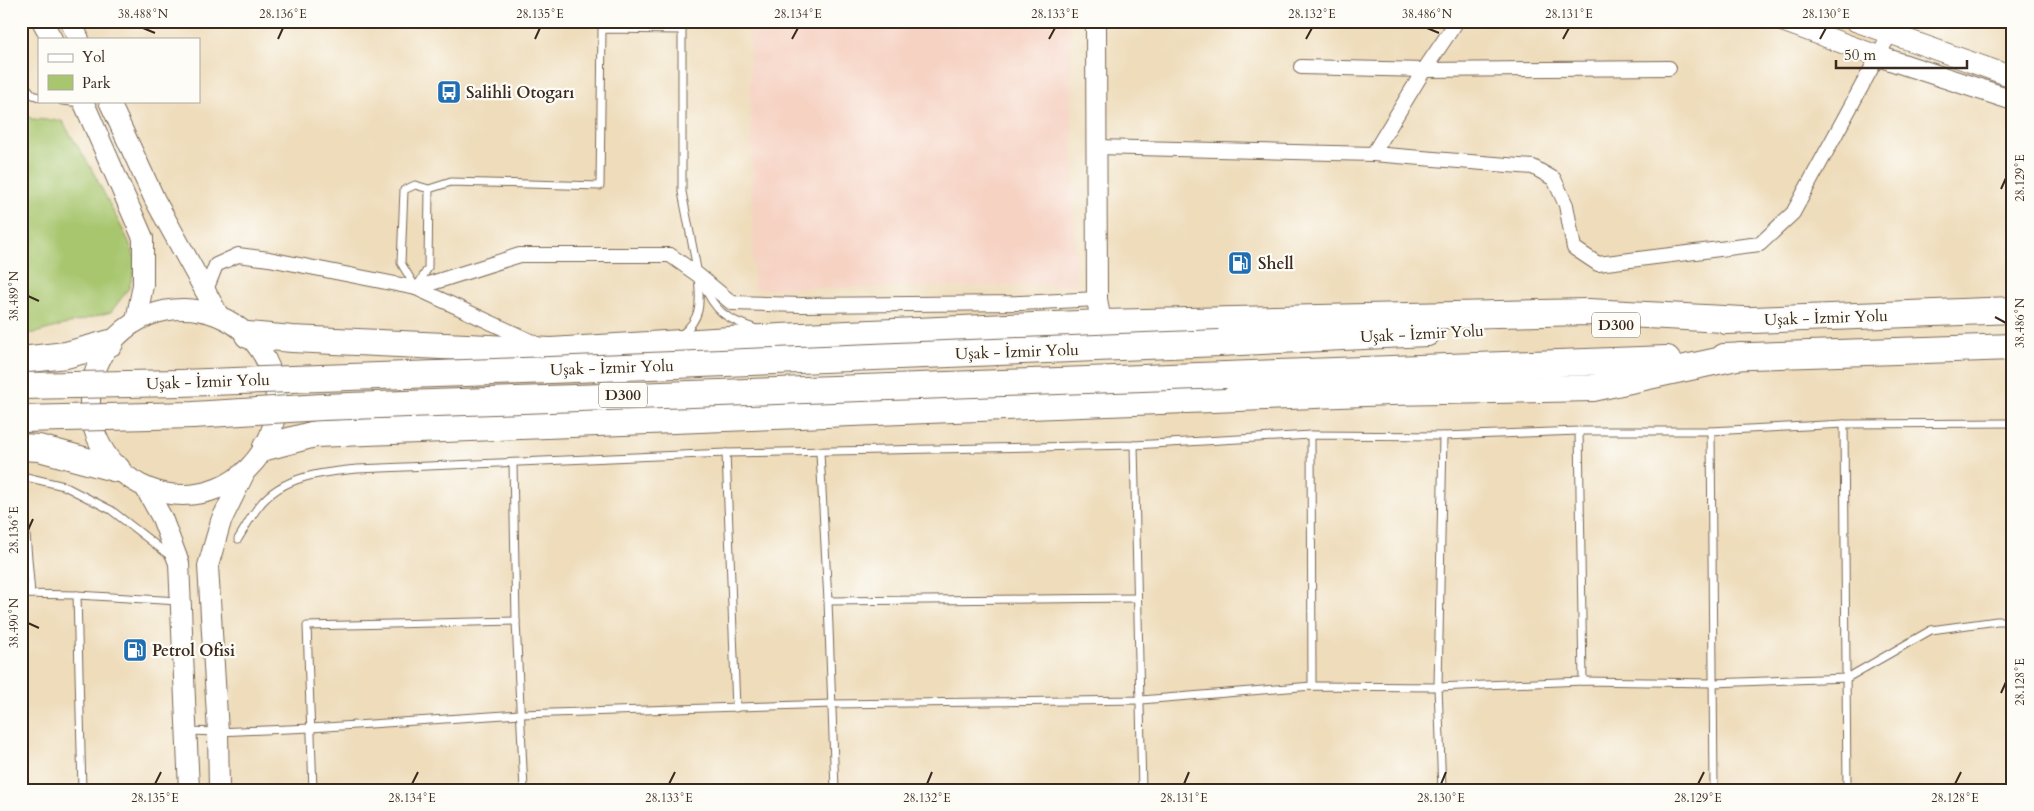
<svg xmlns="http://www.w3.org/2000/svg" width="2034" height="811" viewBox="0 0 2034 811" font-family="Cardo,serif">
  <rect width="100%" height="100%" fill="#fdfcf7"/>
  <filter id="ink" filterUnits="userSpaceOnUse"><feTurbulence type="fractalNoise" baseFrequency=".02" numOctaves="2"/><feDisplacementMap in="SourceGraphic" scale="10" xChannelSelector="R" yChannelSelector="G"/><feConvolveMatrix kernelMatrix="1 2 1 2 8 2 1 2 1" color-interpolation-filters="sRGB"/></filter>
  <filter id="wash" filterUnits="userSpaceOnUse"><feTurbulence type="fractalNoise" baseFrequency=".0096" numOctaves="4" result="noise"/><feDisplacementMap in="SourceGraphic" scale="20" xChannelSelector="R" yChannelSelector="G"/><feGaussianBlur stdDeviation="1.12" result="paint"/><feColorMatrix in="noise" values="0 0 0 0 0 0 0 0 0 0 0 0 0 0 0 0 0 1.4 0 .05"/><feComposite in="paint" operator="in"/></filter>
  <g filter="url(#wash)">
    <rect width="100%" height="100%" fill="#eedcba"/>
    <polygon fill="#f6d2c3" points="749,21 1070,21 1076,285 754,289"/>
    <polygon fill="#a7c66e" stroke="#717846" points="21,110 32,119 62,121 91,168 128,240 137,262 129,288 111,312 35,333 21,334"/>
  </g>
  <g filter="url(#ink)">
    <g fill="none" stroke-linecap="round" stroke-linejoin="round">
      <defs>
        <g id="lane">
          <polyline points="21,81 33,95 39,97"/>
          <polyline points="62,101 82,103"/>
          <polyline points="429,189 428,268 416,288 401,263 404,190 415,185 429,189 451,182 600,186 602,29 682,30 682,192 698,274"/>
          <path d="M703,284C715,311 725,319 754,328"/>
          <path d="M681,335C703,317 700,302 698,275"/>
          <polyline points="1844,424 1847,790"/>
          <polyline points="1579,431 1583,681"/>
          <polyline points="1711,431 1714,790"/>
          <polyline points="1311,435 1312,686"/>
          <polyline points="1134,445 1142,790"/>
          <polyline points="726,453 736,708"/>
          <polyline points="820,453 828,601 835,790"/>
          <polyline points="513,463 516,621 524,790"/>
          <polyline points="21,476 31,594"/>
          <polyline points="22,476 64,486 111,510 170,556"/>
          <path d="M238,539C245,528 251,516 259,506C282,476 323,472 358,469L726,453L1134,445L1311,435L1443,436L1579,431H1711L1844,424L2013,423"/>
          <polyline points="21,594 77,595 179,601"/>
          <polyline points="77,595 82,790"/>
          <polyline points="828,601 1137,598"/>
          <polyline points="188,731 218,732 311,728 521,714 832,704 1141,700 1312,686 1438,687 1583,681 1713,683 1847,678 1931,630 1997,621 2013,621"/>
          <polyline points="313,790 307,626 516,621"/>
          <polyline points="1442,790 1438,687 1443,436"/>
        </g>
        <g id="street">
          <polyline points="1301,67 1424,70 1669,68"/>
          <polyline points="1096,147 1373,154 1533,167 1554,179 1566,205 1574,248 1598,264 1760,244 1793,213 1897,21"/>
          <polyline points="1373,154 1424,70 1457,21"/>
          <polyline points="416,288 537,344"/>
          <polyline points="206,290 216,265 238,255 269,259 416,288 520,255 670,255 698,275 732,303 801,305 1021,303 1097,299"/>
        </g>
        <g id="secondary">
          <polyline points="42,21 52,39"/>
          <polyline points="70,21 79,39"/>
          <polyline points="1096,21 1097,299 1101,323"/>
          <polyline points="1782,21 1878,56 2013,100"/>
          <polyline points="1855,21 2013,77"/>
          <polyline points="83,101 143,238 143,285 136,321"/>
          <polyline points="109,101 155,200 219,316"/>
          <circle cx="183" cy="402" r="93"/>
          <polyline points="146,489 162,518 179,563 189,790"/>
          <polyline points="219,790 218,732 208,566 221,521 244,474"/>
        </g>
        <g id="highway">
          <polyline points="1726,321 2013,310"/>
          <polyline points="248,335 292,339 551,351 780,337 1101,323 1588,312 1743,320"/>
          <polyline points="1219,343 1427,333"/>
          <polyline points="1724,357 2013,347"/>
          <polyline points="21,360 66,355 110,343"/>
          <polyline points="1226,375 1667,359"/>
          <polyline points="21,447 39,448 117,469"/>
          <polyline points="266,447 315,434 1390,392 1593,388 1741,356"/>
        </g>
      </defs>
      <use href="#lane" stroke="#7a6855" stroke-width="9"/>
      <use href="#street" stroke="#7a6855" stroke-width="16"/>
      <use href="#secondary" stroke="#7a6855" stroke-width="22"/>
      <use href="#highway" stroke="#7a6855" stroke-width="28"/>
      <use href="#lane" stroke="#fff" stroke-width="7"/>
      <use href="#street" stroke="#fff" stroke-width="14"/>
      <use href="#secondary" stroke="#fff" stroke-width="20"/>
      <use href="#highway" stroke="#fff" stroke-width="26"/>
      <defs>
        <g id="highway-bridge">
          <polyline points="21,386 180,383 550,370 1219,343"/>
          <polyline points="21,419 193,415 322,407 1226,375"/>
        </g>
      </defs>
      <use href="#highway-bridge" stroke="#7a6855" stroke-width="28" stroke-linecap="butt"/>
      <use href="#highway-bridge" stroke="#fff" stroke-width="26"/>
    </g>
  </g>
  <path fill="none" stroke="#3b2a1e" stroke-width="2" d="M143,28L155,33M1427,28L1439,33M278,39L283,28M535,39L540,28M792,39L798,28M1049,39L1055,28M1306,39L1312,28M1563,39L1569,28M1820,39L1826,28M2001,189L2006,178M28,296L39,301M1995,317L2006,323M28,530L33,519M28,623L39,628M2001,693L2006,682M155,784L161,772M412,784L418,772M669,784L675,772M927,784L932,772M1184,784L1189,772M1441,784L1446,772M1698,784L1704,772M1955,784L1961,772"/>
  <defs>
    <symbol id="bus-square" viewBox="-11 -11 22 22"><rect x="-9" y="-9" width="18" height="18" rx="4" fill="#1f6fb2" stroke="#fdfcf7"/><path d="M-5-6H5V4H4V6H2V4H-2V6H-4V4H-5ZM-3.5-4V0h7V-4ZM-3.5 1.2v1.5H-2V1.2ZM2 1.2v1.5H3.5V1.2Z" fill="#fff"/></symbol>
    <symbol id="fuel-square" viewBox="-11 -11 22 22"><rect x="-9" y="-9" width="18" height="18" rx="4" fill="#1f6fb2" stroke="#fdfcf7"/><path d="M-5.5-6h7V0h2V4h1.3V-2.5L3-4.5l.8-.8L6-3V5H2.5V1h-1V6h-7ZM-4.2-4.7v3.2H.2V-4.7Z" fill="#fff"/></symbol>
  </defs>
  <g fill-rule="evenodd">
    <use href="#bus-square" x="435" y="78" width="28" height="28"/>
    <use href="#fuel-square" x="1226" y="249" width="28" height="28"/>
    <use href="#fuel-square" x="121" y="636" width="28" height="28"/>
  </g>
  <g text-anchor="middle" stroke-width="4.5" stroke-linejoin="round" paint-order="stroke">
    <g fill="#fdfcf7" stroke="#75695f" stroke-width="1">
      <rect x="1592" y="312.5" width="48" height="25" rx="4"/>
      <rect x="599" y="382.5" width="48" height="25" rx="4"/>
    </g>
    <g font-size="15" font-weight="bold" fill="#3b2a1e">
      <text x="1616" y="330">D300</text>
      <text x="623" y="400">D300</text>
    </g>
    <g font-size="16" font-weight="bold" fill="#3b2a1e" stroke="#fdfcf7" text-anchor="start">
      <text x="466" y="98">Salihli Otogarı</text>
      <text x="1258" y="269">Shell</text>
      <text x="152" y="656">Petrol Ofisi</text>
    </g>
    <g font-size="16" fill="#3b2a1e" stroke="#fdfcf7">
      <text transform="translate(1826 317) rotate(-2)" y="6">Uşak - İzmir Yolu</text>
      <text transform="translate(1422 333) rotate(-3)" y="6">Uşak - İzmir Yolu</text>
      <text transform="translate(1017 351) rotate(-2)" y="6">Uşak - İzmir Yolu</text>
      <text transform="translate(612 367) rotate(-2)" y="6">Uşak - İzmir Yolu</text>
      <text transform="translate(208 381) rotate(-2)" y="6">Uşak - İzmir Yolu</text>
    </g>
  </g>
  <rect width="2034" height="811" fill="none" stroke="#fdfcf7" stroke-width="55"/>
  <rect x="38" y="38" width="162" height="65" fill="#fdfcf7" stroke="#afa8a0"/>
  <rect x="48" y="54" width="25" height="8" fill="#ffffff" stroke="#afa8a0"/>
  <text x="82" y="62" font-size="15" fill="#3b2a1e">Yol</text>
  <rect x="48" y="75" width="25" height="15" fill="#a7c66e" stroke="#afa8a0"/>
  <text x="82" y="88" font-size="15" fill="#3b2a1e">Park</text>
  <path d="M1836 60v8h131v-8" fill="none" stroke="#3b2a1e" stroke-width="2.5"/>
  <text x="1844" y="60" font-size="15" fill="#3b2a1e" stroke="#fdfcf7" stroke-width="4" paint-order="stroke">50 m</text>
  <rect x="28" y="28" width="1978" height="756" fill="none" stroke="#3b2a1e" stroke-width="2"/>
  <g font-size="12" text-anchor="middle" fill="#3b2a1e">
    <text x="143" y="18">38.488°N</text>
    <text x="283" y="18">28.136°E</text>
    <text x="540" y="18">28.135°E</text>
    <text x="798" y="18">28.134°E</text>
    <text x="1055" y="18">28.133°E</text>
    <text x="1312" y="18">28.132°E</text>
    <text x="1427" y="18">38.486°N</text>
    <text x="1569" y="18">28.131°E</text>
    <text x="1826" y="18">28.130°E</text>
    <text transform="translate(2020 178) rotate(-90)" y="4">28.129°E</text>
    <text transform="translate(14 296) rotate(-90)" y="4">38.489°N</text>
    <text transform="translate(2020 323) rotate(-90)" y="4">38.486°N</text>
    <text transform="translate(14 530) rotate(-90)" y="4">28.136°E</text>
    <text transform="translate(14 623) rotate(-90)" y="4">38.490°N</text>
    <text transform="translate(2020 682) rotate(-90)" y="4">28.128°E</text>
    <text x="155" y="802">28.135°E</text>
    <text x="412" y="802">28.134°E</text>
    <text x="669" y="802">28.133°E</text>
    <text x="927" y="802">28.132°E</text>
    <text x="1184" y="802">28.131°E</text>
    <text x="1441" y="802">28.130°E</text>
    <text x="1698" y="802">28.129°E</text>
    <text x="1955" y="802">28.128°E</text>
  </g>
</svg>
